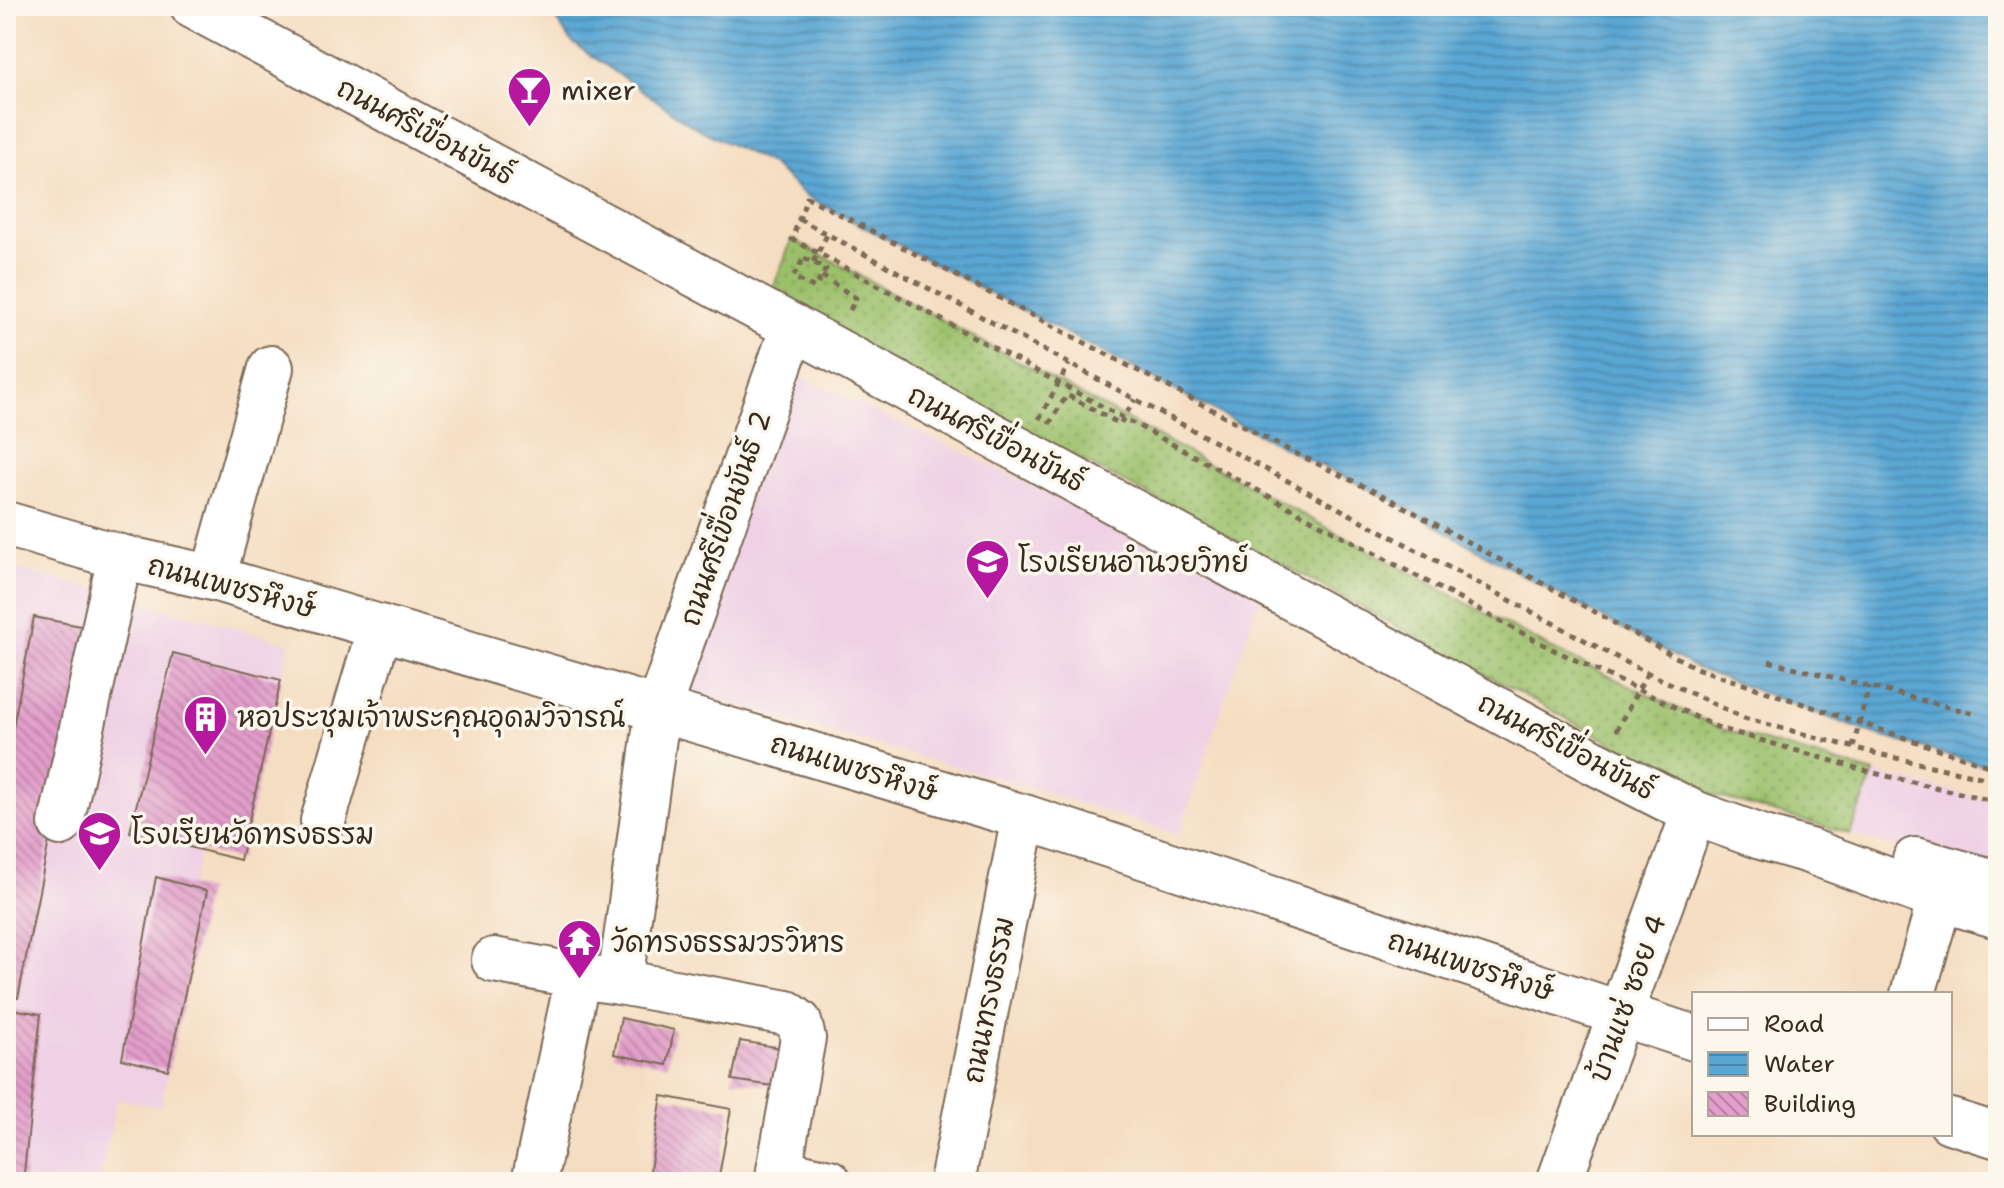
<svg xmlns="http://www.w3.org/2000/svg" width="2004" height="1188" viewBox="0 0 2004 1188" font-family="'Shantell Sans','Playpen Sans Thai',sans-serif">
  <defs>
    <pattern id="grass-dots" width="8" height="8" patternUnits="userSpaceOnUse" patternTransform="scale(2)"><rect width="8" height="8" fill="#9bc06b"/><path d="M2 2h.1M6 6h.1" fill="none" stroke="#809c57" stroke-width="1.8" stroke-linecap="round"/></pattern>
    <pattern id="water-rules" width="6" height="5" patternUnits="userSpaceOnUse" patternTransform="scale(2)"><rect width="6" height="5" fill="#5aa6d3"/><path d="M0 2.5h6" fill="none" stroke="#4c87ab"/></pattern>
    <pattern id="building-back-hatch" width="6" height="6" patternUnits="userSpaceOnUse" patternTransform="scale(2)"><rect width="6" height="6" fill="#e29dca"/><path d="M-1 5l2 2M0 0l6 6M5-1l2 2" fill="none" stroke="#b880a3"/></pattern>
  </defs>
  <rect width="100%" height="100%" fill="#fbf7ec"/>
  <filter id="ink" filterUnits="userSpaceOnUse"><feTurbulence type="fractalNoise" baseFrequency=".0125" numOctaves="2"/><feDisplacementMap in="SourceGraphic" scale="16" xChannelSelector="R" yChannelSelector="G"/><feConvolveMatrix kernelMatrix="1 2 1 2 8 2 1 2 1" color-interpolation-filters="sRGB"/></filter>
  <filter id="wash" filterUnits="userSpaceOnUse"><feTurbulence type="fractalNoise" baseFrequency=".006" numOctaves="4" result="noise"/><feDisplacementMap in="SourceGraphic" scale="32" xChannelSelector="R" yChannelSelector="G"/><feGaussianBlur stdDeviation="1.8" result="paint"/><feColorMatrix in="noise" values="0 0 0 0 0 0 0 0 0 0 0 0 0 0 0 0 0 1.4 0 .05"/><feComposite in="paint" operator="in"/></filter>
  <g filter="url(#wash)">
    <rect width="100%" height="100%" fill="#f5ddc1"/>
    <g fill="#efd0e5">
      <polygon points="791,372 1264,594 1256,608 1179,835 1026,786 684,692"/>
      <polygon points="6,565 290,643 240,860 201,850 191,886 207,891 161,1107 117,1099 99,1182 6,1182"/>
      <polygon points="1874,773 1998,802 1998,877 1850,834"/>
    </g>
    <polygon fill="url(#grass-dots)" stroke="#6b7544" stroke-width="2" points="792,239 1550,648 1719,728 1874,773 1850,834 1702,792 1280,563 769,299"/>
    <polygon fill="url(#water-rules)" stroke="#4a6878" stroke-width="2" points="546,6 1998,6 1998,769 1873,734 1696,668 1504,565 1388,498 1289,450 807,197 771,164 698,129 573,43"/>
    <g id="blocks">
      <g fill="url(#building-back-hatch)">
        <polygon points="34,617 91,628 18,998 6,995 6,764"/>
        <polygon points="173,653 281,680 240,860 130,832"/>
        <polygon points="156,877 207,891 168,1070 122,1059"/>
        <polygon points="6,1008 41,1014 23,1182 6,1182"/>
        <polygon points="621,1018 674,1030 667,1065 614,1054"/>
        <polygon points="740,1041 793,1050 787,1088 732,1080"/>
        <polygon points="662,1096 731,1109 718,1182 648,1182"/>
      </g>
    </g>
  </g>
  <g filter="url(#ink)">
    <use href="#blocks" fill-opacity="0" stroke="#7c6957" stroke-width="2"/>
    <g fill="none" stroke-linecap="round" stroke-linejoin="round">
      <defs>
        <g id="minor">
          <polyline points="193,6 793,327 1592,761 1694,813 1761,837 1809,851 1940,899 1998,916"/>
          <polyline points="213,578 271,368"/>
          <polyline points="323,821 380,627"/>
          <polyline points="61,823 120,557"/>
          <polyline points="1915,860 1998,883"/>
          <polyline points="494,960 578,976"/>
          <polyline points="1913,994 1940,899"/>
          <polyline points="779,1171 829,1182"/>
          <polyline points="534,1182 578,976 620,982"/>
          <polyline points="777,1182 803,1038 799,1022 787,1013 620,982 658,709 793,327"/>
          <polyline points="952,1182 1024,817"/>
          <polyline points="1559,1182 1694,813"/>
        </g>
        <g id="major">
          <polyline points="6,524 120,557 213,578 1024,817 1694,1038"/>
          <polyline points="1950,1121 1998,1136"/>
        </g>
      </defs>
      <use href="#minor" stroke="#7c6957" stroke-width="48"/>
      <use href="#major" stroke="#7c6957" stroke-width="48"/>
      <g stroke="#7c6957" stroke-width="5" stroke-dasharray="6 6" stroke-linecap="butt">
        <polyline points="799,219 1631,665 1744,718 1878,754 1998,781"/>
        <polygon points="804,258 826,269 815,288 793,277"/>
        <polyline points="813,262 827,235"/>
        <polyline points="822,276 856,298 848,314"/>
        <polyline points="1039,419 1069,364"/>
        <polyline points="1049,424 1067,395 1120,424 1135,399"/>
        <polyline points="1769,661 1976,714"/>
        <polyline points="1616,731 1648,672"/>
        <polyline points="1853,747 1869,686"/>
        <polyline points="1998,769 1696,668 1388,498 1289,450 807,197 792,239 1550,648 1719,728 1874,773 1998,802"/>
      </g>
      <use href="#minor" stroke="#fff" stroke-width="44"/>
      <use href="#major" stroke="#fff" stroke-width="44"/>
    </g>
  </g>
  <defs>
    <symbol id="bar-pin" viewBox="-11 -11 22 30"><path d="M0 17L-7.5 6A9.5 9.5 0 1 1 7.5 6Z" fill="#b5179e" stroke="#fbf7ec"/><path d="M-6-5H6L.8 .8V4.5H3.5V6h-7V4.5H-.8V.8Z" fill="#fff"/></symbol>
    <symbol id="school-pin" viewBox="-11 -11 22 30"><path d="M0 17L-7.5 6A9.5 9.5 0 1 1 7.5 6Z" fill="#b5179e" stroke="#fbf7ec"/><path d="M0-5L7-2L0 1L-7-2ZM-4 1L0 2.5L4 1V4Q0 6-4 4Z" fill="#fff"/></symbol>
    <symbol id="building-pin" viewBox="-11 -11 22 30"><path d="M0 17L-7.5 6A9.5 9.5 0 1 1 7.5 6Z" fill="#b5179e" stroke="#fbf7ec"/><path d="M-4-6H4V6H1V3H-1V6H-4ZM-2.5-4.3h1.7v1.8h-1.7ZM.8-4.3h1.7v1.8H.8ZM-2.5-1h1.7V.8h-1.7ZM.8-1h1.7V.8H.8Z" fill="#fff"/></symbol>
    <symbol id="temple-pin" viewBox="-11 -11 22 30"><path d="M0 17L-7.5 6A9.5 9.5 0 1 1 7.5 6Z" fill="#b5179e" stroke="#fbf7ec"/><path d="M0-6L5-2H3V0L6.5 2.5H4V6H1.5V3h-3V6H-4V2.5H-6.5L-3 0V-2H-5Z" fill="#fff"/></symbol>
  </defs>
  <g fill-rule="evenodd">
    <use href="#bar-pin" x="504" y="64" width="51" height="69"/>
    <use href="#school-pin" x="962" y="536" width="51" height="69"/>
    <use href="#building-pin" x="180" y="692" width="51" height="69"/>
    <use href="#school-pin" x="74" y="808" width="51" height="69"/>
    <use href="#temple-pin" x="554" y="916" width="51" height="69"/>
  </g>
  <g text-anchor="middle" stroke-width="7" stroke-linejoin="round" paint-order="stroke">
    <g font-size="28" fill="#3b2a1e" stroke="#fbf7ec" text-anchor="start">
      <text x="561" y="100">mixer</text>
      <text x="1018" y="572">โรงเรียนอำนวยวิทย์</text>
      <text x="237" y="727">หอประชุมเจ้าพระคุณอุดมวิจารณ์</text>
      <text x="131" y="844">โรงเรียนวัดทรงธรรม</text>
      <text x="611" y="952">วัดทรงธรรมวรวิหาร</text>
    </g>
    <g font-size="28" fill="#3b2a1e" stroke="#fbf7ec">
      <text transform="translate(426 131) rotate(28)" y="10">ถนนศรีเขื่อนขันธ์</text>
      <text transform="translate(997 438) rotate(28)" y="10">ถนนศรีเขื่อนขันธ์</text>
      <text transform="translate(725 518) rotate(-71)" y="10">ถนนศรีเขื่อนขันธ์ 2</text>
      <text transform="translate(232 586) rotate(15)" y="10">ถนนเพชรหึงษ์</text>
      <text transform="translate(1567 746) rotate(28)" y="10">ถนนศรีเขื่อนขันธ์</text>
      <text transform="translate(854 767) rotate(17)" y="10">ถนนเพชรหึงษ์</text>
      <text transform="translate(1471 965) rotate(18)" y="10">ถนนเพชรหึงษ์</text>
      <text transform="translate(1627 998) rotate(-70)" y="10">บ้านแซ่ ซอย 4</text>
      <text transform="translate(988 1000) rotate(-79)" y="10">ถนนทรงธรรม</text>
    </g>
  </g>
  <rect width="2004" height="1188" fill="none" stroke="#fbf7ec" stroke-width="32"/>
  <rect x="1692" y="992" width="260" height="144" fill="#fbf7ec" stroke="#aea59a" stroke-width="2"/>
  <rect x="1708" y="1018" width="40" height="12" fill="#ffffff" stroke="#aea59a" stroke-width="2"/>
  <text x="1764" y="1032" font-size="24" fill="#3b2a1e">Road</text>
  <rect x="1708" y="1052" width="40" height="24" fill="url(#water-rules)" stroke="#aea59a" stroke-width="2"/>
  <text x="1764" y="1072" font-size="24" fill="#3b2a1e">Water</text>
  <rect x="1708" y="1092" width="40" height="24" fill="url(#building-back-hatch)" stroke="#aea59a" stroke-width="2"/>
  <text x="1764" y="1112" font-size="24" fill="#3b2a1e">Building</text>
</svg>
